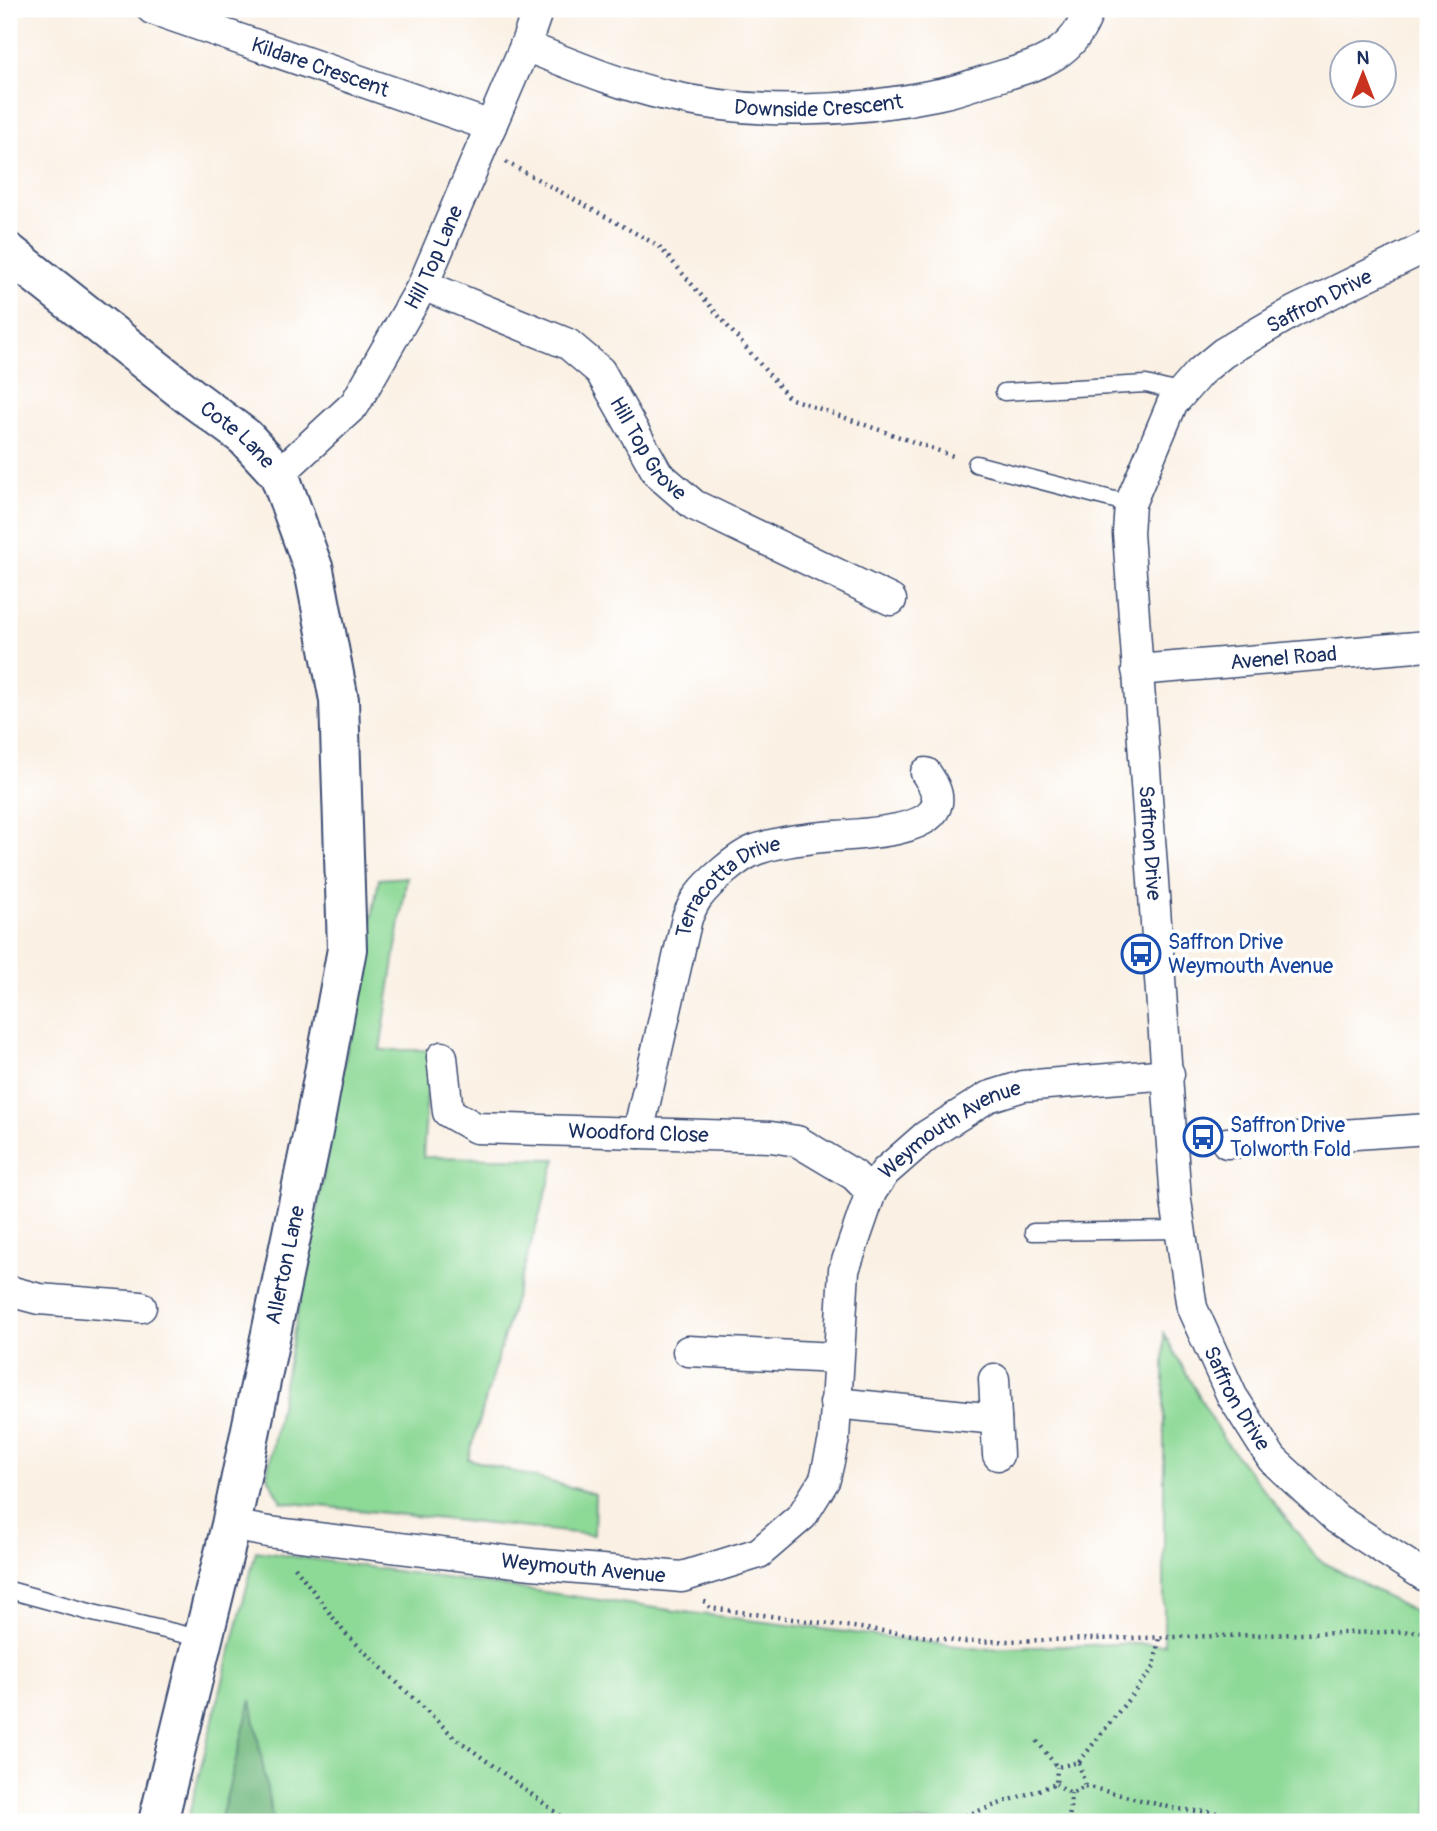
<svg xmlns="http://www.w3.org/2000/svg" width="1437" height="1831" viewBox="0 0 1437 1831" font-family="Pangolin,sans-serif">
  <rect width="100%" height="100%" fill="#fff"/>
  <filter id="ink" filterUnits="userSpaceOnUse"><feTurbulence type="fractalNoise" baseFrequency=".0143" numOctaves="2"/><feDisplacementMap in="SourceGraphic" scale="14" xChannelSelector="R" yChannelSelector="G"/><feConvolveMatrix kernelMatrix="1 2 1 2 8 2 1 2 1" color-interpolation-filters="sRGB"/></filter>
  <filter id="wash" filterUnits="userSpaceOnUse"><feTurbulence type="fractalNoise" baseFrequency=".00686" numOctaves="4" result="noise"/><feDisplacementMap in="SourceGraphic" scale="28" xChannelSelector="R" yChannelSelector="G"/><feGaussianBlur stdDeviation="1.57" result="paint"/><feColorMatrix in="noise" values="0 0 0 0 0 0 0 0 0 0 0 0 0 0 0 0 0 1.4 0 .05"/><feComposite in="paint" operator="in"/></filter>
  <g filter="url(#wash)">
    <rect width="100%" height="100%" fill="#faf0e3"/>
    <g fill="#8dd996" stroke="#54847a" stroke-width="2">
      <polygon points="407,877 380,1050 430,1050 423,1157 556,1159 468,1459 595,1494 594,1535 282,1502 267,1475 379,879"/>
      <polygon points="1164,1334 1222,1437 1319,1560 1428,1619 1428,1822 187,1822 256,1551 684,1612 982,1649 1114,1644 1164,1644"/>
    </g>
    <polygon fill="#72b97f" stroke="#46746e" stroke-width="2" points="251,1700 273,1822 220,1822"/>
  </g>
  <g filter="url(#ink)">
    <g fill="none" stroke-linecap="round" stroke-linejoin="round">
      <defs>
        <g id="service">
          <polyline points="1004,392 1146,384 1182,393"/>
          <polyline points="976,464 1130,504"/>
          <polyline points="1033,1232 1180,1230"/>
          <polyline points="9,1590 93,1613 203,1639"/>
        </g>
        <g id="minor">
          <path id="s1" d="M152,9L491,126"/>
          <path id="s2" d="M525,46C571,64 617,84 665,95C754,116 851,113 940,94C957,91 974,84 991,79C1034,66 1074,58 1089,9"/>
          <path id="s3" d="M1428,246L1295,311L1223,353L1200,372L1172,404L1130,504L1128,533L1176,1201L1192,1308L1232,1396L1272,1459L1337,1519L1428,1578"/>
          <path id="s4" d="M423,285L568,344L600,371L658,474L694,505L891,600"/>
          <path id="s5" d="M279,474L355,404L423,285L525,46L538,9"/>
          <path id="s6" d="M1137,670L1428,646"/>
          <path id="s7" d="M442,1057L448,1112L476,1128L771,1137L797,1141L854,1175L871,1192"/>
          <path id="s8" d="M638,1133L687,918C690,911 693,904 697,898C708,883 737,857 755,850C770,844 796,840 813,838C839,834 930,837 937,803C939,792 931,781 926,773"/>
          <polyline points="1227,1143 1428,1129"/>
          <polyline points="9,1291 39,1299 141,1307"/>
          <polyline points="688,1351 837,1358"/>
          <polyline points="994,1379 998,1455"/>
          <polyline points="835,1403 996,1419"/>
          <path id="s9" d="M231,1525L268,1532L532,1564L682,1577L759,1553L802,1516L825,1479L834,1439L844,1270L871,1192L885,1172L926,1136L988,1097L1023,1086L1169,1074"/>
        </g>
        <g id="tertiary">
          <path id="s10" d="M9,253L191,397L245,437L279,474L314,570L339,700L347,949L313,1132L231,1525L158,1822"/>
        </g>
      </defs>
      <use href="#service" stroke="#3c4c72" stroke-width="19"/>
      <use href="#minor" stroke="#3c4c72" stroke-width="33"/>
      <use href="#tertiary" stroke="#3c4c72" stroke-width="42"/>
      <g stroke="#3c4c72" stroke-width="4.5" stroke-dasharray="2 5" stroke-linecap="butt">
        <polyline points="506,162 659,246 789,398 956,457"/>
        <polyline points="295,1567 344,1632 453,1736 569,1822"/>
        <polyline points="704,1601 710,1608 966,1642 1428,1631"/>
        <polyline points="1037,1741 1057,1767 1079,1762 1085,1786 1071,1793 1056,1784"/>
        <polyline points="1079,1762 1154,1667 1159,1638"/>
        <polyline points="1085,1786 1177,1809 1308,1822"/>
        <polyline points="824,1822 900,1822"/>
        <polyline points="903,1822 967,1815 1056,1784 1057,1767"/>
        <polyline points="1069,1822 1071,1793"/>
      </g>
      <use href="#service" stroke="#fff" stroke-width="16"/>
      <use href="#minor" stroke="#fff" stroke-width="30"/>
      <use href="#tertiary" stroke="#fff" stroke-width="38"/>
    </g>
  </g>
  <defs>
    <symbol id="bus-ring" viewBox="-11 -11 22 22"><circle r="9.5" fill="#fff" stroke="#1a4fb4" stroke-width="1.5"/><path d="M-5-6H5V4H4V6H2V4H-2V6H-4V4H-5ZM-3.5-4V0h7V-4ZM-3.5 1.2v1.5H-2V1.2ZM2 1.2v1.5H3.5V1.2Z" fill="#1a4fb4"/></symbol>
  </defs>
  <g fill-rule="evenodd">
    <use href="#bus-ring" x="1119" y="932" width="44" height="44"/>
    <use href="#bus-ring" x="1181" y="1115" width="44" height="44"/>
  </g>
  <g text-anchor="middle" stroke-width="7" stroke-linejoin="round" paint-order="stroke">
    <g font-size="21" fill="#1b2f5e" stroke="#fff">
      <text dy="7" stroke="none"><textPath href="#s1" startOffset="178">Kildare Crescent</textPath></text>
      <text dy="7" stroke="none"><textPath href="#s2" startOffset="303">Downside Crescent</textPath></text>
      <text dy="7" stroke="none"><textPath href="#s5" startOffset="270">Hill Top Lane</textPath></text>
      <text transform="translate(1319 301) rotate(-27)" y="7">Saffron Drive</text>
      <text dy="7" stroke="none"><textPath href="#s10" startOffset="292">Cote Lane</textPath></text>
      <text dy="7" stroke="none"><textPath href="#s4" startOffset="290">Hill Top Grove</textPath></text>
      <text dy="7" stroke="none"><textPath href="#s6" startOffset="147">Avenel Road</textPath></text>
      <text dy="7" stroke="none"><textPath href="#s3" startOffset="752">Saffron Drive</textPath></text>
      <text dy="7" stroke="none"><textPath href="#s8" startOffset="273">Terracotta Drive</textPath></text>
      <text dy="7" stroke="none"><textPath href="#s7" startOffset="250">Woodford Close</textPath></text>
      <text dy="7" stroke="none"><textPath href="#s9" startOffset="1031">Weymouth Avenue</textPath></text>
      <text transform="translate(285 1265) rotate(-78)" y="7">Allerton Lane</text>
      <text dy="7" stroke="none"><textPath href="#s3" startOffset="1320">Saffron Drive</textPath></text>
      <text dy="7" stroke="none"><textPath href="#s9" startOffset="355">Weymouth Avenue</textPath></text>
    </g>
    <g font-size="21" fill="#164399" stroke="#fff" text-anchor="start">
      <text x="1168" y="949">Saffron Drive<tspan x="1168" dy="24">Weymouth Avenue</tspan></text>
      <text x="1230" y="1132">Saffron Drive<tspan x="1230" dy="24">Tolworth Fold</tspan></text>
    </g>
  </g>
  <rect width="1437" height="1831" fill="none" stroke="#fff" stroke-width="35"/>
  <g transform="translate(1363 74)"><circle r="33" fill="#ffffff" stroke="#a4acbf" stroke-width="2"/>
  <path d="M0-5L12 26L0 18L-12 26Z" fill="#c8321e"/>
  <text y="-10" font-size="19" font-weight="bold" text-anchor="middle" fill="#1b2f5e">N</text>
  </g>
</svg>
